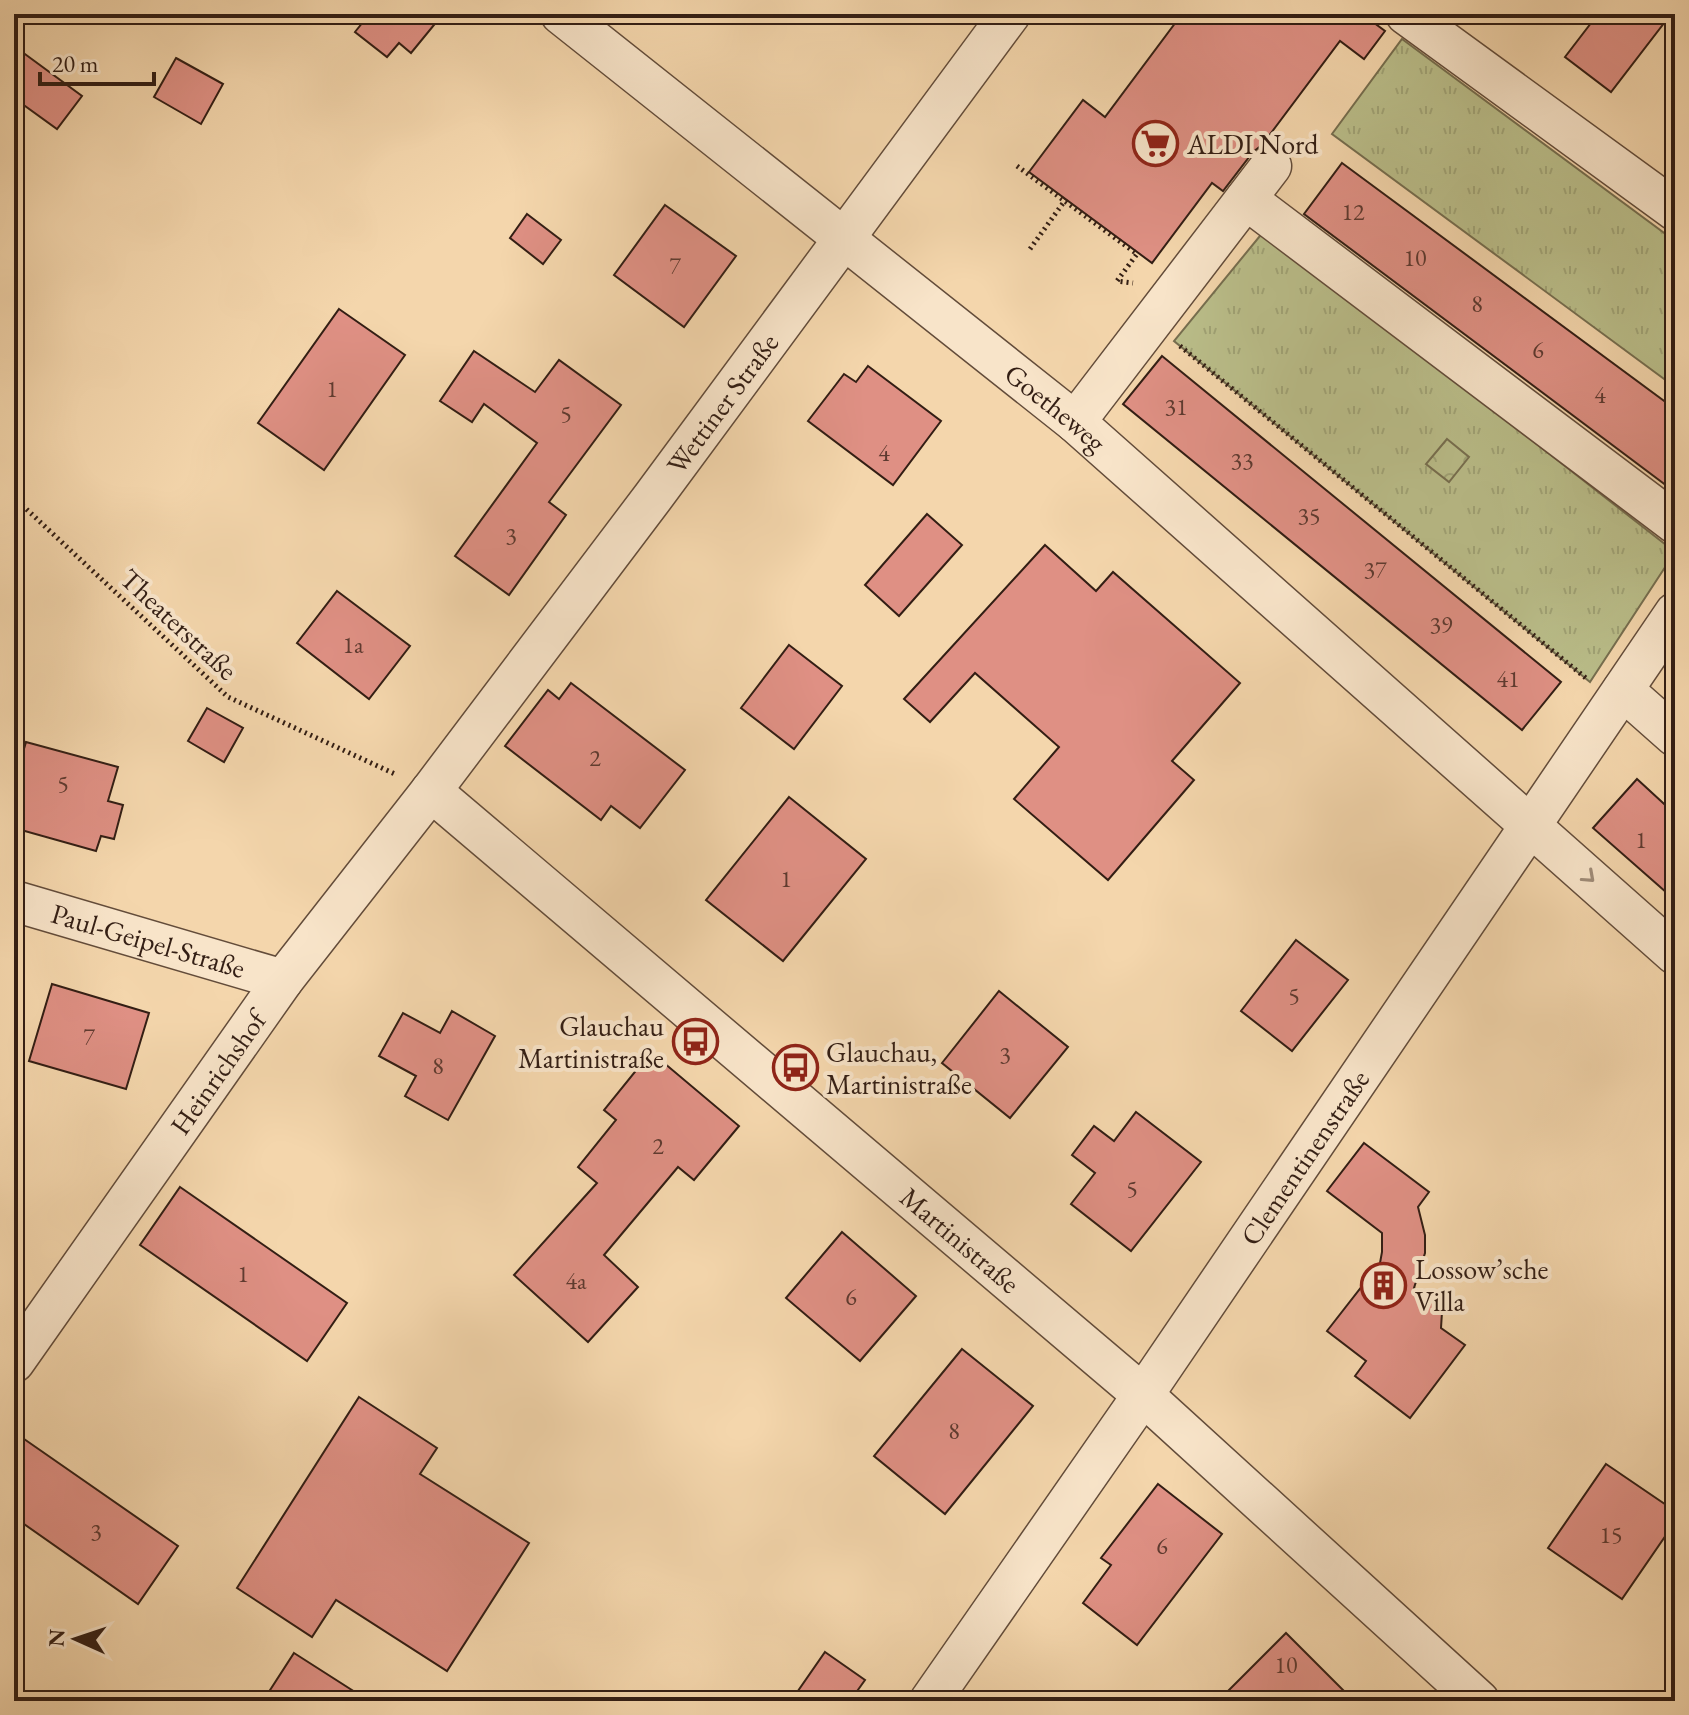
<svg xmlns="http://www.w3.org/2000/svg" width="1689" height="1715" viewBox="0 0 1689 1715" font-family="'EB Garamond',serif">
  <defs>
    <pattern id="grass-tufts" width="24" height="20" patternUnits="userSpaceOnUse" patternTransform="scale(2)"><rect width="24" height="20" fill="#babe8a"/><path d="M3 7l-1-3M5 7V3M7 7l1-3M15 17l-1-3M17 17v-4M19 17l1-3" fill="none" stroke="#a0a376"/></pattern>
    <pattern id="park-crowns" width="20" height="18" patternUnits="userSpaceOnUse" patternTransform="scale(2)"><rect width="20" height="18" fill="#babe8a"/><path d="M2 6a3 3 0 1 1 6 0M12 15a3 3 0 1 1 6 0" fill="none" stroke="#a0a376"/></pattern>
  </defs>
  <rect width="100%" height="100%" fill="#f4d6ac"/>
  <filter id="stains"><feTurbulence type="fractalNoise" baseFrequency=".0025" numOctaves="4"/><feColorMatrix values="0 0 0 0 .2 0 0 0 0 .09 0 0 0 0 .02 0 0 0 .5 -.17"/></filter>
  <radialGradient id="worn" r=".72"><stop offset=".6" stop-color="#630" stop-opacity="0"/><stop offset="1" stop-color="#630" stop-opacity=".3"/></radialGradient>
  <g fill="url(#grass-tufts)" stroke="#766e4f" stroke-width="2">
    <polygon points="1402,39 1675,241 1675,387 1332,134"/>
    <polygon points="1264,231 1675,552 1590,682 1174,341"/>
  </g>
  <polygon fill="url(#park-crowns)" stroke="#766e4f" stroke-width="2" points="1447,439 1469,457 1449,482 1426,464"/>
  <g fill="#df9084" stroke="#331e14" stroke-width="2">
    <polygon points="363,14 443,14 411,53 399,43 387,57 355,32 367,17"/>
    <polygon points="1182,14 1362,14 1385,31 1364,59 1340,41 1262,145 1253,152 1223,191 1212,183 1152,263 1029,172 1083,100 1105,117"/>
    <polygon points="1598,14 1671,14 1611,92 1565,57"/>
    <polygon points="14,46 82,96 57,129 14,98"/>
    <polygon points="176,58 223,84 201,124 154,97"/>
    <polygon points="1342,163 1675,409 1675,492 1304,214"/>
    <polygon points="665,205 736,256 684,327 614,275"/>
    <polygon points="527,214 561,240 543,264 510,238"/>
    <polygon points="339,309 405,355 324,470 258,423"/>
    <polygon points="474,351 535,392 559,360 621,405 549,502 566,515 509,595 455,556 537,443 484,404 472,422 440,401"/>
    <polygon points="1162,356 1561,682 1522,730 1123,404"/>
    <polygon points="868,366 941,421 893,485 808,421 844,374 856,382"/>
    <polygon points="927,514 962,545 899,616 865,585"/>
    <polygon points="1045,545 1096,591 1113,572 1240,683 1172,761 1194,780 1108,880 1014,799 1059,747 975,673 930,722 904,699"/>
    <polygon points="337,591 410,646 369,699 297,643"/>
    <polygon points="789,645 842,686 794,749 741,708"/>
    <polygon points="571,683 685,770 640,828 611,806 601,820 505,746 548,690 559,699"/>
    <polygon points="207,708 243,728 224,762 188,741"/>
    <polygon points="26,742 118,767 108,801 123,805 114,839 101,836 96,851 14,828 14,764 19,766"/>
    <polygon points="1637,779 1675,814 1675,900 1593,828"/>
    <polygon points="789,797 866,859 783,961 706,900"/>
    <polygon points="1296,940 1348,980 1292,1051 1241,1011"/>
    <polygon points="52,984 149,1013 126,1089 29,1061"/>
    <polygon points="999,991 1068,1047 1010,1118 942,1063"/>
    <polygon points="452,1011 495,1036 448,1120 405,1096 416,1076 379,1056 403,1013 440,1033"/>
    <polygon points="651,1052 739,1126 694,1180 678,1167 604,1255 638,1287 588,1342 514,1275 597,1183 578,1167 616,1120 604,1110"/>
    <polygon points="1136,1112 1201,1162 1131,1251 1071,1204 1095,1173 1072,1155 1094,1126 1114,1141"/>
    <polygon points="1364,1143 1429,1192 1418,1207 1425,1235 1425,1253 1414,1288 1438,1304 1442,1312 1441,1328 1465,1345 1410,1418 1355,1376 1366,1361 1327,1331 1380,1263 1382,1252 1382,1233 1327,1191"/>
    <polygon points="180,1187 347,1303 307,1361 140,1245"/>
    <polygon points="842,1232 916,1296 860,1361 786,1298"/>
    <polygon points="962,1349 1033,1406 945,1514 874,1456"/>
    <polygon points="359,1397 437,1448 420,1474 529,1543 447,1671 336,1600 312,1637 237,1588"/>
    <polygon points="14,1432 178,1546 138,1604 14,1517"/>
    <polygon points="1606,1464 1675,1511 1675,1522 1622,1599 1548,1548"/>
    <polygon points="1158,1484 1222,1534 1137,1645 1083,1603 1111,1565 1101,1558"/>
    <polygon points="1286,1633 1354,1701 1218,1701"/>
    <polygon points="825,1652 865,1680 850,1701 791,1701"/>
    <polygon points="294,1653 369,1701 263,1701"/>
  </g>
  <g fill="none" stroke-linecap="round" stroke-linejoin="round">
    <defs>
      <g id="minor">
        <path id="s1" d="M561,14L1075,422L1675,954"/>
        <polyline points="1406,14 1675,210"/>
        <polyline points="1246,199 1675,523"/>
        <polyline points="1075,422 1271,166"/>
        <polyline points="1623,690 1675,736"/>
        <path id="s2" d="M431,791L1143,1395L1479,1701"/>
        <path id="s3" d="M14,901L283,980"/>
        <path id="s4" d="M14,1362L283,980L431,791L653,497L1010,14"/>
        <path id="s5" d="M930,1701L1143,1395L1675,613"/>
      </g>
    </defs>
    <use href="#minor" stroke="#634c3a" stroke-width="43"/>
    <g stroke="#331e14" stroke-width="5" stroke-dasharray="2 4" stroke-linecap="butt">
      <polyline points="1017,166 1137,254 1117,281 1133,283"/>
      <polyline points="1030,249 1066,199"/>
      <polyline points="1180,346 1587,679"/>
      <polyline points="14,489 23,506 228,697 395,774"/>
    </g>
    <use href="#minor" stroke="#f8e4c9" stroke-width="40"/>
  </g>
  <defs><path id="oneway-chevron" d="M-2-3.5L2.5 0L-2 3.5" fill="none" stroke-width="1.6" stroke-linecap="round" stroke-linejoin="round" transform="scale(2)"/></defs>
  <use stroke="#9f8b78" href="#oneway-chevron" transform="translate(1589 877) rotate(42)"/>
  <defs>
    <symbol id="supermarket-ring" viewBox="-11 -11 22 22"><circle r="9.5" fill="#f8e4c9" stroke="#8f2418" stroke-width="1.5"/><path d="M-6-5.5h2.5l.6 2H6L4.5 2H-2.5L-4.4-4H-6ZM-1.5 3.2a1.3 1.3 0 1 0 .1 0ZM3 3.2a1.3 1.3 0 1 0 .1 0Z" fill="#8f2418"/></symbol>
    <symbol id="bus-ring" viewBox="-11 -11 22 22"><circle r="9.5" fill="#f8e4c9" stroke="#8f2418" stroke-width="1.5"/><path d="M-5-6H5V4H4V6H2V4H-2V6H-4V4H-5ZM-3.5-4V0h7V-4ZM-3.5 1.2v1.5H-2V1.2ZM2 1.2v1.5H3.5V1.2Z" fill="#8f2418"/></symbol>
    <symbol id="building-ring" viewBox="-11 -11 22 22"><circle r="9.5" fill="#f8e4c9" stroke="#8f2418" stroke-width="1.5"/><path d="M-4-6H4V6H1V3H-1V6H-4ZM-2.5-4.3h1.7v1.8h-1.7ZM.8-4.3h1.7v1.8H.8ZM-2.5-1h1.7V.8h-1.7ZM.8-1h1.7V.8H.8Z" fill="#8f2418"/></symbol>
  </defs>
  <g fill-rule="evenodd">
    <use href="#supermarket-ring" x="1130" y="118" width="51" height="51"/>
    <use href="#bus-ring" x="670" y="1016" width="51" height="51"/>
    <use href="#bus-ring" x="770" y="1042" width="51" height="51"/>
    <use href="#building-ring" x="1358" y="1260" width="51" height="51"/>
  </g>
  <g text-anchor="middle" stroke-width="8" stroke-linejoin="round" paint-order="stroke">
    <g font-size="24" fill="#5e3a30">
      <text x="1353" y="220">12</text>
      <text x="1415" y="266">10</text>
      <text x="675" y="274">7</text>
      <text x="1477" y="312">8</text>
      <text x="1538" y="358">6</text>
      <text x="332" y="397">1</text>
      <text x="1600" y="403">4</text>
      <text x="1176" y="415">31</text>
      <text x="566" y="422">5</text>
      <text x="884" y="461">4</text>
      <text x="1242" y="469">33</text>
      <text x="1309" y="524">35</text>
      <text x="511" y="544">3</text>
      <text x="1375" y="578">37</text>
      <text x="1441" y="633">39</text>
      <text x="353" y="653">1a</text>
      <text x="1508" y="687">41</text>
      <text x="595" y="766">2</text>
      <text x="63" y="792">5</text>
      <text x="1641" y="848">1</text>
      <text x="786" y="887">1</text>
      <text x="1294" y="1004">5</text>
      <text x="89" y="1045">7</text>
      <text x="1005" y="1063">3</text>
      <text x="438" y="1074">8</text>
      <text x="658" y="1154">2</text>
      <text x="1132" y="1197">5</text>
      <text x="243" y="1282">1</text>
      <text x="576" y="1289">4a</text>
      <text x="851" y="1305">6</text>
      <text x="954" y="1439">8</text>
      <text x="96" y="1540">3</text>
      <text x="1611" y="1543">15</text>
      <text x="1162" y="1554">6</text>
      <text x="1286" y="1673">10</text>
    </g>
    <g font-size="28" fill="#331e14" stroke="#f8e4c9" text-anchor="start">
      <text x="1187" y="154">ALDI Nord</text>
      <text x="664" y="1036" text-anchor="end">Glauchau<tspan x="664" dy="32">Martinistraße</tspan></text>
      <text x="826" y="1062">Glauchau,<tspan x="826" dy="32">Martinistraße</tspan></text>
      <text x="1415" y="1279">Lossow’sche<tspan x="1415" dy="32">Villa</tspan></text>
    </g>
    <g font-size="28" fill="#331e14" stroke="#f8e4c9">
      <text dy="10" stroke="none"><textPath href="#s4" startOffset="1192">Wettiner Straße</textPath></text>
      <text dy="10" stroke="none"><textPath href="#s1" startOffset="632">Goetheweg</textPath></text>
      <text transform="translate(179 624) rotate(43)" y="10">Theaterstraße</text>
      <text dy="10" stroke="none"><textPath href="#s3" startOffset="140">Paul-Geipel-Straße</textPath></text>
      <text dy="10" stroke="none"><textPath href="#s4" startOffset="354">Heinrichshof</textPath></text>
      <text dy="10" stroke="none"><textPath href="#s5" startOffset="660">Clementinenstraße</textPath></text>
      <text dy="10" stroke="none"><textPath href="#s2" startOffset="694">Martinistraße</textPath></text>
    </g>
  </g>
  <rect width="1689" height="1715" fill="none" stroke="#f4d6ac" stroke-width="48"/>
  <rect x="16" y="16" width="1657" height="1683" fill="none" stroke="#331e14" stroke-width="4"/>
  <rect x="24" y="24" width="1641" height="1667" fill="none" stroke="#331e14" stroke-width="2"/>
  <g transform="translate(76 1639) rotate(273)" stroke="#f8e4c9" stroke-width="6" paint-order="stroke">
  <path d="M0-6L14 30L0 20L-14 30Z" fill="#331e14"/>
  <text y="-12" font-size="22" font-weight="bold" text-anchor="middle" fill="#331e14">N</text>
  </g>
  <path d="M40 72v12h114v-12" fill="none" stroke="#331e14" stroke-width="4"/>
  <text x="52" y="72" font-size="24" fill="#331e14" stroke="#f8e4c9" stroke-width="6" paint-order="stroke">20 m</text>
  <rect width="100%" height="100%" filter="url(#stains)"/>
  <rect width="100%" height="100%" fill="url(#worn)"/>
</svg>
